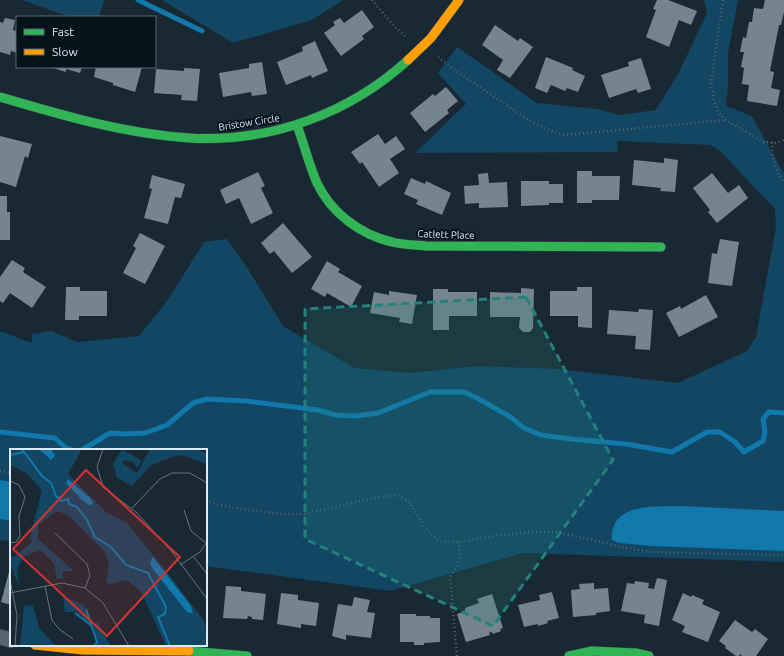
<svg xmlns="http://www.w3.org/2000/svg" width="784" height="656" viewBox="0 0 784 656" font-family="Ubuntu,sans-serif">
  <rect width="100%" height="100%" fill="#192933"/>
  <g fill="#124662">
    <polygon points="22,0 104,0 99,17 70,17"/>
    <polygon points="162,0 343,0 312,20 233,43"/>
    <polygon points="704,0 738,0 728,53 728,87 726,106 752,116 784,174 784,562 523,553 390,591 206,566 206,450 11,450 11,541 0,540 0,331 32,343 32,334 52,331 77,342 139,336 167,301 204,242 227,239 248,269 283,326 354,368 410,373 478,366 558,369 678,383 747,351 756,337 776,227 775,209 720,151 710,145 617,141 618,152 415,153 466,104 438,73 457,47 537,103 597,109 620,115 656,110 679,72 707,13"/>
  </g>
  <g fill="#1178ac">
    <polygon points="0,480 11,482 11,521 0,519"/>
    <path d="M680,506L784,511V551L651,546L619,543L612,540C610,502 655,507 680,506Z"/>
  </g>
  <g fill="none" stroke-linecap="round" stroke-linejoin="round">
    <g stroke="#1178ac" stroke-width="5">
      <polyline points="138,0 202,31"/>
      <polyline points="0,432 55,438 66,448 72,450"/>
      <polyline points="82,450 110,433 124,434 145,433 167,425 193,403 207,399 246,401 318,410 335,415 355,416 378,413 430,392 464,392 477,398 509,416 524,428 541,435 571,439 626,444 672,452 707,432 720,432 735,442 744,452 763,441 765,432 763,419 769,412 784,413"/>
    </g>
  </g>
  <g fill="#76848d">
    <polygon points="657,0 668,0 697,11 691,25 679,20 669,47 646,37 656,10 653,9"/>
    <polygon points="765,0 784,0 784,12 781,25 779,25 770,71 774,72 771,88 780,90 777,106 747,101 749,85 742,84 744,68 741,67 744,52 740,52 743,37 746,38 749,22 752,22 754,8 763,9"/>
    <polygon points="362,10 374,27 362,36 364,39 341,56 324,33 335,25 333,22 340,18 344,23"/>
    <polygon points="5,18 15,20 13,30 17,31 17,53 11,51 10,55 0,52 0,22 3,23"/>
    <polygon points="495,25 518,41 520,38 533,47 510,78 497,70 503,60 482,45"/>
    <polygon points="315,41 328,71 312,78 311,75 286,85 277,62 303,51 302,47"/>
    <polygon points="546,57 573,68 572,70 585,76 578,92 567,88 565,91 551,85 547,93 535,88"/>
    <polygon points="641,58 651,89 638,93 636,89 609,98 601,75 629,66 628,62"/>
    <polygon points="262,62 267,94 252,96 251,92 223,97 219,73 249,68 249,64"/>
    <polygon points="50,67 82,67 80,73 66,69 66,72"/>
    <polygon points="96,67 142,67 135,92 113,85 113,83 94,77"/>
    <polygon points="184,68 200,69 197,101 181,100 182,95 154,93 156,69 184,71"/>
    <polygon points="446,87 458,101 447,110 449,113 425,132 410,113 433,94 435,96"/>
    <polygon points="378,134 385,144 396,136 405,149 390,159 399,173 379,187 362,162 360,164 351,152"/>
    <polygon points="0,136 32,144 28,158 25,156 16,187 0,182"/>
    <polygon points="664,158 678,160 675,192 660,191 661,188 632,185 634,160 664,163"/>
    <polygon points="577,171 592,171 592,176 620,176 619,200 592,200 592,203 577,203"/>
    <polygon points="258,172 265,186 261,188 273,213 251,224 239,198 226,204 220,190"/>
    <polygon points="488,173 489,183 507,182 508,207 479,208 479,203 465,204 464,186 479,185 478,174"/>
    <polygon points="712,173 728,193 739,185 748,198 717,223 708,212 710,210 693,188"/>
    <polygon points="152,175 185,184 181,198 175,197 168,224 144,218 152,189 149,188"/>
    <polygon points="411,178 425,184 426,181 451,193 442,215 416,204 418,200 404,194"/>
    <polygon points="521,181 549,181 549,184 563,184 563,203 549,203 549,205 521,206"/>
    <polygon points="0,196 7,196 7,212 10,212 10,240 0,240"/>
    <polygon points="283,223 312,257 292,273 274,251 270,254 261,243"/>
    <polygon points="140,233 165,246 145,284 123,273 136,248 133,246"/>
    <polygon points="720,239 739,242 732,286 708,283 712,253 717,254"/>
    <polygon points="12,260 25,268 23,272 46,287 32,308 10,293 3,303 0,301 0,277"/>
    <polygon points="327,261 340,269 338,272 362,286 351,307 327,293 325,297 311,289"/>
    <polygon points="66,287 80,287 80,291 107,291 107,316 79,316 79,320 65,320"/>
    <polygon points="577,287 592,287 592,328 578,327 578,316 550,316 550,291 577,291"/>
    <polygon points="521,288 534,289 533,328 530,332 523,332 519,328 520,317 490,317 490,292 521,293"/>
    <polygon points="433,289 448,289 448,292 477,292 477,316 449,316 449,330 433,330"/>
    <polygon points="389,291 417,295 412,324 399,322 400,318 370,313 374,292 389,295"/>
    <polygon points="706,295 718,317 679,337 666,313 680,306 681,309"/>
    <polygon points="639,309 653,310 650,350 635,349 636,336 607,334 609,310 638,312"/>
    <polygon points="9,572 11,573 11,605 1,602"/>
    <polygon points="657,578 667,580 659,626 644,623 645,615 621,611 627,583 634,584 635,581 649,583 648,588 654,589"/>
    <polygon points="594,583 594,589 608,588 610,611 596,613 596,615 573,617 571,590 580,589 579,584"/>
    <polygon points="226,586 241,587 241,591 266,594 263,620 252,619 252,617 248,616 247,619 223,618"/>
    <rect x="206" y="588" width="2" height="24"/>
    <polygon points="552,592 559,618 547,621 548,623 538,626 538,624 524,627 518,605 540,600 539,595"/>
    <polygon points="281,593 298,595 298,600 319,603 316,626 301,624 301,628 277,624"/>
    <polygon points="683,593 691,597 692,595 704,600 702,604 720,612 708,642 682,632 685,626 672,620"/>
    <polygon points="492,594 503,628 500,629 501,631 493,634 492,632 489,633 490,635 466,642 457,614 465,611 465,608 479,603 477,599"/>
    <polygon points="354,597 370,600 367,612 375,613 371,638 346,635 346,640 332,636 338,604 352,606"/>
    <polygon points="400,614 416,614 416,616 430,616 430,618 440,618 440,642 424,643 424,645 414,645 414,642 400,642"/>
    <polygon points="735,620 752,632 755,629 768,639 756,656 742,656 740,654 739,656 736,656 725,648 726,646 719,641"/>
  </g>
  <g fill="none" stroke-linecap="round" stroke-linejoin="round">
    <defs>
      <polyline id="street" points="0,637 11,640"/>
      <g id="fast">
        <path d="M0,97C61,115 125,134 189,138C269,143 349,114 408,60"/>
        <path d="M297,125C304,144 309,165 317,183C331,213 361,235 392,242C403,245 415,245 426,246L661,247"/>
        <polyline points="189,651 247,656"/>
        <polyline points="569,656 592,651 636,653 649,656"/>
      </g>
      <g id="slow">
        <polyline points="408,60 431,38 459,0"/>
        <polyline points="35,645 83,650 189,651"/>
      </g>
    </defs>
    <use href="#street" stroke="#37434c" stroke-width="16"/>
    <use href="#fast" stroke="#37434c" stroke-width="10"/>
    <use href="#slow" stroke="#37434c" stroke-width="10"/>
    <g stroke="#57646b" stroke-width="2.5" stroke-dasharray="1 3" stroke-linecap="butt">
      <polyline points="372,0 395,27 407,38"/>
      <polyline points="723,0 711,83 714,101 719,113 726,120 764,142 776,143 784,140"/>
      <path d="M438,57C457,72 476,85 496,98C518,113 538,128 564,135L726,120"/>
      <path d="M772,142C772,157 774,170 784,182"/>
      <polyline points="0,471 11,473"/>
      <polyline points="206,500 212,503 240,509 281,514 303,514 378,497 397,495 409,502 425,527 437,540 443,542 459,542 493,536 531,532 558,532 622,547 650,552 784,555"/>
      <polyline points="457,656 450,578 456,567 460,557 459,542"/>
    </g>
    <use href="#street" stroke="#59656e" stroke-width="15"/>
    <use href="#fast" stroke="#30b455" stroke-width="9"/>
    <use href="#slow" stroke="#ff9f0a" stroke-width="9"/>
  </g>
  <path fill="#23827c" fill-opacity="0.2" stroke="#23827c" stroke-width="3" stroke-dasharray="8 5" stroke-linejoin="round" d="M526,297L613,460L493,626L305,539V309Z"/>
  <g text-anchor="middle" stroke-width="4" stroke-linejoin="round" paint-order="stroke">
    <g font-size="10" fill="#daebf7" stroke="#07131b">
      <text transform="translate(249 122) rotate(-9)" y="4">Bristow Circle</text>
      <text transform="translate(446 234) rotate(2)" y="4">Catlett Place</text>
    </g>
  </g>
  <g transform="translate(10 449)">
    <rect width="197" height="197" fill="#192933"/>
    <path d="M0,0H72L58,25L96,63L116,73L156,122L195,173L197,197H156L131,143L117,131L99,135L96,133L99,116L95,103L58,66L47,62L28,76V90L64,122H53V129L47,130L44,115L31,101L14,107L7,120L9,137L0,115V108H4L22,93L20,89L32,41L16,24L0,16ZM112,0L132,12L127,19L123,13L114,11L112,14L127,24L140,0H189L197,5V15L172,6L161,8L140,17L122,37L107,29L103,15ZM53,148L74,156L79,173L66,163H55ZM23,156L29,179L46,197L26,195L10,197L14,157ZM88,173L99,194L100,197H83L87,192L83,176Z" fill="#124662"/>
    <path d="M29,0H41L45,7L41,11ZM58,30L80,49L83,55L79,56L72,51L56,34ZM143,108L181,157L183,165L177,163L142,119L140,114Z" fill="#1178ac"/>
    <path fill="none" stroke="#1178ac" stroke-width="2" d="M12,0L32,27L41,34L46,47L51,52L58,50L59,55L67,58L77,71L85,88L101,98L116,116L138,124L156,158L155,165L148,168L160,197M0,6L14,3M76,160L87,193L84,197M65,164L82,177"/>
    <path fill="none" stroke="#667781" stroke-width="1" d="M93,0L87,18L93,38L127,64L163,104L197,150M0,32L9,36L15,48L9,67L10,87L6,93L0,94M122,59L150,30L162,24H180L197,34M174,61L181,82L197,95M45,84L77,115L80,126L75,139M184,108L197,125M170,116L190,103L197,93M0,131L7,166L5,197M35,137L42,171L49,180L63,190M0,144L52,134L75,139L93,154L119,197"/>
    <path fill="#d63232" fill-opacity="0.15" stroke="#d63232" stroke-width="2" d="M76,21L170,108L97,187L3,100Z"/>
    <rect width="197" height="197" fill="none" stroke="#daebf7" stroke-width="2"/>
  </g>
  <rect x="16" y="16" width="140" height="52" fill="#07131b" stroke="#5b6973"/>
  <rect x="24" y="29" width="20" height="6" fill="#30b455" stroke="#5b6973"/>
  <text x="52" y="36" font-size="12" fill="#daebf7">Fast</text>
  <rect x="24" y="49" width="20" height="6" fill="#ff9f0a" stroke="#5b6973"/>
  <text x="52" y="56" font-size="12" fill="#daebf7">Slow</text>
</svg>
